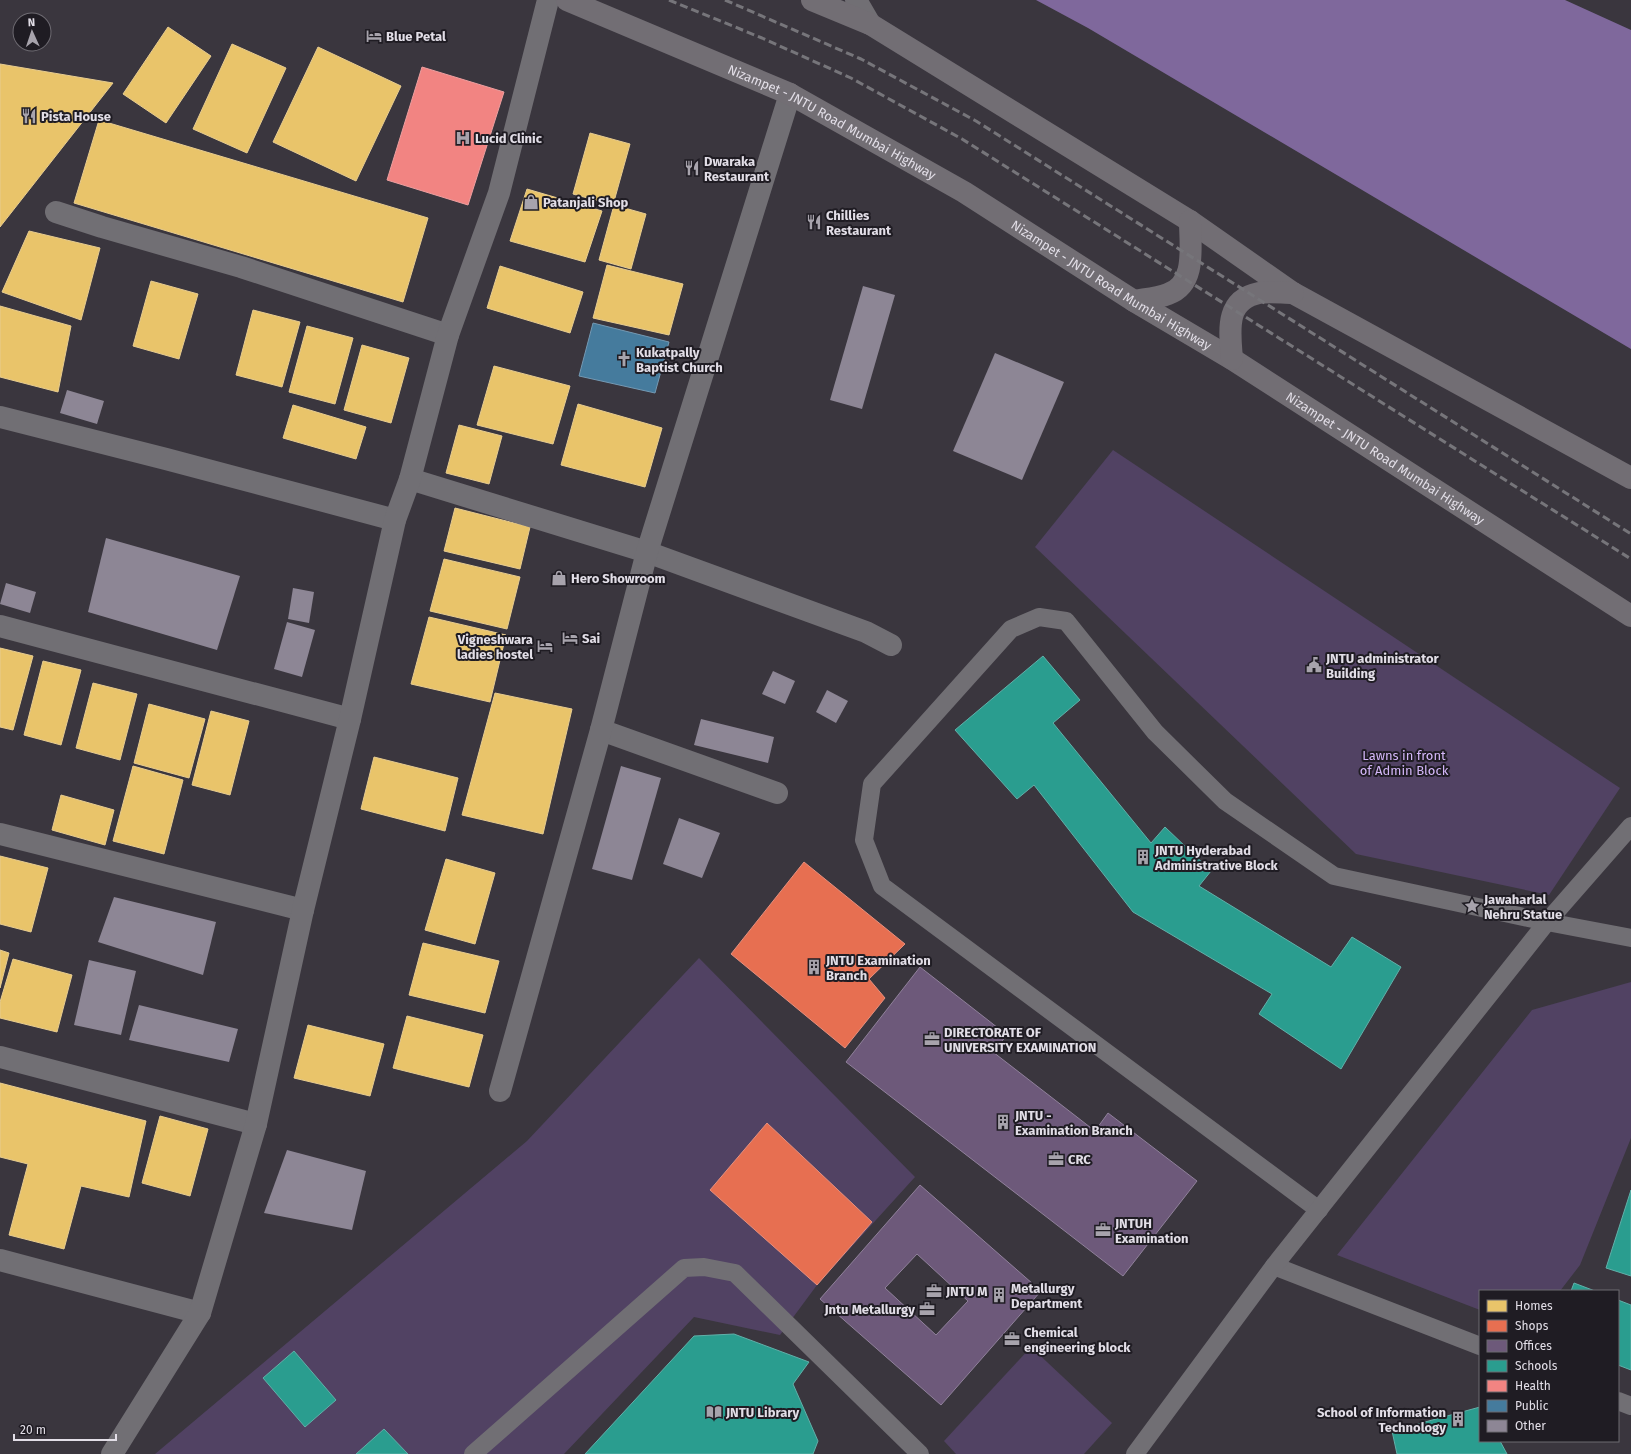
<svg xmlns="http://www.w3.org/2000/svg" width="1631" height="1454" viewBox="0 0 1631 1454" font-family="'Fira Sans',sans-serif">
  <rect width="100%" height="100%" fill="#3a363e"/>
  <g fill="#514263">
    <polygon points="1113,450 1620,788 1549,895 1356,854 1035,547"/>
    <polygon points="699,958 915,1177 817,1285 780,1335 694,1317 564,1454 155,1454 527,1141"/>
    <polygon points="1631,982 1631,1138 1580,1265 1560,1291 1480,1291 1480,1310 1337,1255 1532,1010"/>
    <polygon points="1031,1347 1112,1423 1084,1454 956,1454 944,1441"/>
  </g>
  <polygon fill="#7f689c" points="1036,0 1565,0 1631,30 1631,349 1088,28"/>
  <g fill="#e9c46a" stroke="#e7cc90">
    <polygon points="168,27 211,56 166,123 123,94"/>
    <polygon points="232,44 286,68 247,153 193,129"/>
    <polygon points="318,47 401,86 356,181 273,142"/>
    <polygon points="0,64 113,83 0,227"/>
    <polygon points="99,120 428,218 403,302 74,203"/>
    <polygon points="590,133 630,144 613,205 573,194"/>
    <polygon points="527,189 602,211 585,262 510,241"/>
    <polygon points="614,205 646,214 631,269 599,260"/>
    <polygon points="29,231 100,248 81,320 2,292"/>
    <polygon points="607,265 683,284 669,335 593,318"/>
    <polygon points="500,266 583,292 570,333 487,308"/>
    <polygon points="151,281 198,294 179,359 133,346"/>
    <polygon points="0,306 71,326 58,392 0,377"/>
    <polygon points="253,310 300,322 282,387 236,375"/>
    <polygon points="307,326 353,338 335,404 289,392"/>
    <polygon points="362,345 409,358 391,423 344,410"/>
    <polygon points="494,366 570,386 553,444 477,425"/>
    <polygon points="578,404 662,428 645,487 561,465"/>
    <polygon points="293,405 366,427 356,459 283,438"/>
    <polygon points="459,425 502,436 489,484 446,473"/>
    <polygon points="455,508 530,527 520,569 444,551"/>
    <polygon points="444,559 520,577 507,629 430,611"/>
    <polygon points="429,617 506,635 490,702 411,684"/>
    <polygon points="0,648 33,656 13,730 0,727"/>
    <polygon points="43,661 81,670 61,745 24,735"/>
    <polygon points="93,683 137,694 120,760 76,748"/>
    <polygon points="495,693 572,709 543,834 462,815"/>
    <polygon points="149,704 205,719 189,778 134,763"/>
    <polygon points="211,711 249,721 230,795 192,785"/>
    <polygon points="374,757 458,778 445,831 361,809"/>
    <polygon points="133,766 183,780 164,854 113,841"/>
    <polygon points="61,795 114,810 105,845 52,830"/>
    <polygon points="0,856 48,868 31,932 0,924"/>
    <polygon points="446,859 495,873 475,944 425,930"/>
    <polygon points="423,943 499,961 485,1013 409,995"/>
    <polygon points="0,950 9,953 0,988"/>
    <polygon points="13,959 72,975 57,1032 0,1018 0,1002"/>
    <polygon points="407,1016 483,1035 469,1087 393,1068"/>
    <polygon points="308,1025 384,1044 370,1096 294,1078"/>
    <polygon points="0,1083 146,1121 129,1197 81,1186 64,1249 9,1235 28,1164 0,1157"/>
    <polygon points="160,1116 208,1129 190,1196 142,1183"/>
  </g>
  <g fill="#e76f51" stroke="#e6907e">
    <polygon points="804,862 905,944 869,979 885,998 845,1048 731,954"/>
    <polygon points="767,1123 872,1222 817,1285 710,1190"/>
  </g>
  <g fill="#6d597a" stroke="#90819b" fill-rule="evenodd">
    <polygon points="920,967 1007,1035 993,1052 1095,1131 1108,1113 1197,1181 1123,1276 846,1062"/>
    <path d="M920,1185L1041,1291L941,1405L820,1299ZM917,1254L968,1301L936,1335L885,1288Z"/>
  </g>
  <g fill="#2a9d8f" stroke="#61b0a9">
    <polygon points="1043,656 1080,700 1053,723 1151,843 1165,827 1211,871 1199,886 1331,967 1352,937 1401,967 1341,1069 1259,1014 1272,994 1133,912 1034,785 1017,799 955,730"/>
    <polygon points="1631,1190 1631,1276 1606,1268"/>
    <polygon points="1574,1283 1595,1291 1571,1291"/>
    <polygon points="1618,1300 1631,1305 1631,1370 1618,1365"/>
    <polygon points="734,1334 809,1362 793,1384 818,1441 813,1454 585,1454 694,1336"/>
    <polygon points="294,1351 336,1400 305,1427 263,1378"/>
    <polygon points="1480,1407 1480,1441 1500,1441 1507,1454 1397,1454 1392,1431"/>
    <polygon points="384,1429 408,1454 356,1454"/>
  </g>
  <polygon fill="#f28482" stroke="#ed9fa0" points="422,67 504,92 468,205 387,180"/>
  <polygon fill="#457b9d" stroke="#7499b3" points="593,323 669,342 655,393 579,376"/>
  <g fill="#8d8695">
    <polygon points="863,286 895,295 862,409 830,400"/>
    <polygon points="995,353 1064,382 1022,480 953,451"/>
    <polygon points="67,390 104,401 97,424 60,413"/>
    <polygon points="106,538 240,576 217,650 88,612"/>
    <polygon points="6,583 36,592 30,613 0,604"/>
    <polygon points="293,588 314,592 309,623 288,619"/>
    <polygon points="287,622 315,630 302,677 274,669"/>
    <polygon points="773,671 795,681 785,704 762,694"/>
    <polygon points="827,690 848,701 836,723 816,712"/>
    <polygon points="701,719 774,737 768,763 694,745"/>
    <polygon points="621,766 661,778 632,880 592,869"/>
    <polygon points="679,818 720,833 702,878 663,864"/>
    <polygon points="114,897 216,922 203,975 98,942"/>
    <polygon points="89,960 136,971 121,1035 74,1025"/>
    <polygon points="139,1005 238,1029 229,1062 129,1040"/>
    <polygon points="287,1150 366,1171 352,1230 264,1213"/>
  </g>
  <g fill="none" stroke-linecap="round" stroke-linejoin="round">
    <g stroke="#716f74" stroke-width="18">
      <polyline points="1319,1210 882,886 864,840 872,784 1011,629 1039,617 1066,621 1155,732 1225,801 1334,876 1547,922 1631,938"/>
      <polyline points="1274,1266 1480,1346"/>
      <polyline points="1618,1401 1631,1406"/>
      <polyline points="473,1454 684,1268 704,1267 735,1273 920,1454"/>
      <polyline points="1135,1454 1274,1266 1547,922 1631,826"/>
    </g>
    <g stroke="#716f74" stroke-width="22">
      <polyline points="56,212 102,227 241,267 448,335"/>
      <polyline points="0,417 166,459 395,520"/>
      <polyline points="410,479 647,552 866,632 891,645"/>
      <polyline points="0,626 350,719"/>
      <polyline points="601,730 777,793"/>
      <polyline points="0,834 303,910"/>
      <polyline points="0,1057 256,1124"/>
      <polyline points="500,1091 601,730 647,552 790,94"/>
      <polyline points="0,1260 200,1313"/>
      <polyline points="112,1454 200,1313 256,1124 303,910 350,719 395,520 410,479 448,335 499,193 548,0"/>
    </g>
    <polyline stroke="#716f74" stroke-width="22" points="856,0 870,24"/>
    <g stroke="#726e74" stroke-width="22">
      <path id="s1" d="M567,0L790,94L964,192L1134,301L1232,359L1631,616"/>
      <polyline points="812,0 870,24 1190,221 1293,293 1631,478"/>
      <path d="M1134,301C1145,299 1158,298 1168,294C1197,284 1190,246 1190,221"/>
      <path d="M1232,359C1230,332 1224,300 1259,293C1270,291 1282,293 1293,293"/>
    </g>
    <g stroke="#76757a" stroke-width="3" stroke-dasharray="8 4" stroke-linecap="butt">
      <polyline points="669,0 762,38 851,78 962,139 1631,559"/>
      <polyline points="725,0 861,59 976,121 1631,534"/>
    </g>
  </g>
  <defs>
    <symbol id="hotel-bare" viewBox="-9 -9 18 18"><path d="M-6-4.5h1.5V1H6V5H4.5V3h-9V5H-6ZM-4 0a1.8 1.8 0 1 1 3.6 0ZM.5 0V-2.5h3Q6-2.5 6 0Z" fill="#a7a3ac" stroke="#1f1c23" stroke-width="2.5" paint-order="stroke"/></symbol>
    <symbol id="restaurant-bare" viewBox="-9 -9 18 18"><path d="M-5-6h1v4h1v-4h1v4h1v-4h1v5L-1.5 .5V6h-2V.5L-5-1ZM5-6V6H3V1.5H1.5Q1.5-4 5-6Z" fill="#a7a3ac" stroke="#1f1c23" stroke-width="2.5" paint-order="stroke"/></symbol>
    <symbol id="hospital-bare" viewBox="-9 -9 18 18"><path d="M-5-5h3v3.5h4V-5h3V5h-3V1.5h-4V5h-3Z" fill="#a7a3ac" stroke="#1f1c23" stroke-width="2.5" paint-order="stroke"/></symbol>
    <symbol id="shop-bare" viewBox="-9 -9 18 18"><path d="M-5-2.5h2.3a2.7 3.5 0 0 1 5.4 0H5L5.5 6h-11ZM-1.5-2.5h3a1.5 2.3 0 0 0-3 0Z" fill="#a7a3ac" stroke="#1f1c23" stroke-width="2.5" paint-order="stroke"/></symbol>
    <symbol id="church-bare" viewBox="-9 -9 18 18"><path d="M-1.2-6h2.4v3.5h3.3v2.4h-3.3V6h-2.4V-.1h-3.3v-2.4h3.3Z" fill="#a7a3ac" stroke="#1f1c23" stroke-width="2.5" paint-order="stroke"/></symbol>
    <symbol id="civic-bare" viewBox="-9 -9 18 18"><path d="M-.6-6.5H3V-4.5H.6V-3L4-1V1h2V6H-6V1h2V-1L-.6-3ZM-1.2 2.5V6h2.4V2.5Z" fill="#a7a3ac" stroke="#1f1c23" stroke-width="2.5" paint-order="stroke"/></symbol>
    <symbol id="building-bare" viewBox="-9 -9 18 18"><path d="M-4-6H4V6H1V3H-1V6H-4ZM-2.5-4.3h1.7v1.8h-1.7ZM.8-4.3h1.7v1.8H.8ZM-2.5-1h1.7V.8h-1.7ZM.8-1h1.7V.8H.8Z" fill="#a7a3ac" stroke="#1f1c23" stroke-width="2.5" paint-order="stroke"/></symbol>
    <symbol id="sight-bare" viewBox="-9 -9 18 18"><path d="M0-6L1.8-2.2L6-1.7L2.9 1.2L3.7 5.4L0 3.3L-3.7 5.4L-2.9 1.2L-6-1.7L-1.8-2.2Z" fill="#a7a3ac" stroke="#1f1c23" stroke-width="2.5" paint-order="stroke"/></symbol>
    <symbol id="office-bare" viewBox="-9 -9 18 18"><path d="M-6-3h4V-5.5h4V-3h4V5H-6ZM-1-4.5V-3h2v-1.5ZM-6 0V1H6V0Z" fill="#a7a3ac" stroke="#1f1c23" stroke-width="2.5" paint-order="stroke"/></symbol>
    <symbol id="library-bare" viewBox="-9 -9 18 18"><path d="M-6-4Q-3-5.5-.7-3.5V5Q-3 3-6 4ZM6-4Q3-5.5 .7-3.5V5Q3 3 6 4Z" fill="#a7a3ac" stroke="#1f1c23" stroke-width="2.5" paint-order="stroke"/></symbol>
  </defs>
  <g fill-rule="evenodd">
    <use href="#hotel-bare" x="363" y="25" width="22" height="22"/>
    <use href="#restaurant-bare" x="18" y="105" width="22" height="22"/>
    <use href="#hospital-bare" x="452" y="127" width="22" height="22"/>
    <use href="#restaurant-bare" x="681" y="157" width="22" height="22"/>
    <use href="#shop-bare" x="520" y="191" width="22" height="22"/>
    <use href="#restaurant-bare" x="803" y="211" width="22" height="22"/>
    <use href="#church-bare" x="613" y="348" width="22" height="22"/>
    <use href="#shop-bare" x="548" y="567" width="22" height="22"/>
    <use href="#hotel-bare" x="559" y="627" width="22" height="22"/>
    <use href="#hotel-bare" x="534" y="635" width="22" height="22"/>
    <use href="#civic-bare" x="1303" y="654" width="22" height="22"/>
    <use href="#building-bare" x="1132" y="846" width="22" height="22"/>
    <use href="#sight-bare" x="1461" y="895" width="22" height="22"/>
    <use href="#building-bare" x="803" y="956" width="22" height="22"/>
    <use href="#office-bare" x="921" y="1028" width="22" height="22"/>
    <use href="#building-bare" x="992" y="1111" width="22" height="22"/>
    <use href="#office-bare" x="1045" y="1148" width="22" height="22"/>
    <use href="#office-bare" x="1092" y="1219" width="22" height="22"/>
    <use href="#office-bare" x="923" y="1280" width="22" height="22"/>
    <use href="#building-bare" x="988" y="1284" width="22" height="22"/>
    <use href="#office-bare" x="916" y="1298" width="22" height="22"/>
    <use href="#office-bare" x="1001" y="1328" width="22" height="22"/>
    <use href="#library-bare" x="703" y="1401" width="22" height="22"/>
    <use href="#building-bare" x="1447" y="1408" width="22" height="22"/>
  </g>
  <g text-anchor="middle" stroke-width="4" stroke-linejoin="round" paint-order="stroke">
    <g font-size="13" font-weight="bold" fill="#e2dee7" stroke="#1f1c23" text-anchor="start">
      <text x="386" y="41">Blue Petal</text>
      <text x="41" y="121">Pista House</text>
      <text x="475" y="143">Lucid Clinic</text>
      <text x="704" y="166">Dwaraka<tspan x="704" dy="15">Restaurant</tspan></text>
      <text x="543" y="207">Patanjali Shop</text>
      <text x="826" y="220">Chillies<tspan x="826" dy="15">Restaurant</tspan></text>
      <text x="636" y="357">Kukatpally<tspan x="636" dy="15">Baptist Church</tspan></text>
      <text x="571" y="583">Hero Showroom</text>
      <text x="582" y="643">Sai</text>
      <text x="533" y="644" text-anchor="end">Vigneshwara<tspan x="533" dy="15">ladies hostel</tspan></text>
      <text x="1326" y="663">JNTU administrator<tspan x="1326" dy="15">Building</tspan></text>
      <text x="1155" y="855">JNTU Hyderabad<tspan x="1155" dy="15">Administrative Block</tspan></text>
      <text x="1484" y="904">Jawaharlal<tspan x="1484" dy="15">Nehru Statue</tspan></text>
      <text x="826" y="965">JNTU Examination<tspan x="826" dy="15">Branch</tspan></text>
      <text x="944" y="1037">DIRECTORATE OF<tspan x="944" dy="15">UNIVERSITY EXAMINATION</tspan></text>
      <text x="1015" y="1120">JNTU -<tspan x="1015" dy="15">Examination Branch</tspan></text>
      <text x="1068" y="1164">CRC</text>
      <text x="1115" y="1228">JNTUH<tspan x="1115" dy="15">Examination</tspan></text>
      <text x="1011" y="1293">Metallurgy<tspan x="1011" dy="15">Department</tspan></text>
      <text x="946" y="1296">JNTU M</text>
      <text x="915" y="1314" text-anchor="end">Jntu Metallurgy</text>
      <text x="1024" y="1337">Chemical<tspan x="1024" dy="15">engineering block</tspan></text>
      <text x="726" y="1417">JNTU Library</text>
      <text x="1446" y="1417" text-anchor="end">School of Information<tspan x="1446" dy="15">Technology</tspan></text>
    </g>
    <g font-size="13" fill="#e2dee7" stroke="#1f1c23">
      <text dy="5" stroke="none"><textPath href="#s1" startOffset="292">Nizampet - JNTU Road Mumbai Highway</textPath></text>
      <text dy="5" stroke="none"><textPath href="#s1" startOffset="616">Nizampet - JNTU Road Mumbai Highway</textPath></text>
      <text dy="5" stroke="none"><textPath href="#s1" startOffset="940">Nizampet - JNTU Road Mumbai Highway</textPath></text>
    </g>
    <g font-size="13" fill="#d4b7f9" stroke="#1f1c23">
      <text x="1404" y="760">Lawns in front<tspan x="1404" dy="15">of Admin Block</tspan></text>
    </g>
  </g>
  <rect x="1479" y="1290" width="140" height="152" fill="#1f1c23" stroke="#6d6a71"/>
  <rect x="1487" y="1300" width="20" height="12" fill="#e9c46a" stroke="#6d6a71"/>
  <text x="1515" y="1310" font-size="12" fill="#e2dee7">Homes</text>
  <rect x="1487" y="1320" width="20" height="12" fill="#e76f51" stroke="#6d6a71"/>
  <text x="1515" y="1330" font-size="12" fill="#e2dee7">Shops</text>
  <rect x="1487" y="1340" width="20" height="12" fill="#6d597a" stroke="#6d6a71"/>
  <text x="1515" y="1350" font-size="12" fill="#e2dee7">Offices</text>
  <rect x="1487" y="1360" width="20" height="12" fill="#2a9d8f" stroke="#6d6a71"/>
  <text x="1515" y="1370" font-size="12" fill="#e2dee7">Schools</text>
  <rect x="1487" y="1380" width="20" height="12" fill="#f28482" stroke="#6d6a71"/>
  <text x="1515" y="1390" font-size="12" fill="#e2dee7">Health</text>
  <rect x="1487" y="1400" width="20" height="12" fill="#457b9d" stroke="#6d6a71"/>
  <text x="1515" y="1410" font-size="12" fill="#e2dee7">Public</text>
  <rect x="1487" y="1420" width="20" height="12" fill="#8d8695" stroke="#6d6a71"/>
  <text x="1515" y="1430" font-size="12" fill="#e2dee7">Other</text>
  <g transform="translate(32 32) rotate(357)"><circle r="19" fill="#1f1c23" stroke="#6d6a71"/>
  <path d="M0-3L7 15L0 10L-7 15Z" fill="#a7a3ac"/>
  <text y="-6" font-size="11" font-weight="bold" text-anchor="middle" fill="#e2dee7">N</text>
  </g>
  <path d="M14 1434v6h102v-6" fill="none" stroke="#e2dee7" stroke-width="2"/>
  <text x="20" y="1434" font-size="12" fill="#e2dee7" stroke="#1f1c23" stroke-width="3" paint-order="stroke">20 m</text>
</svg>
